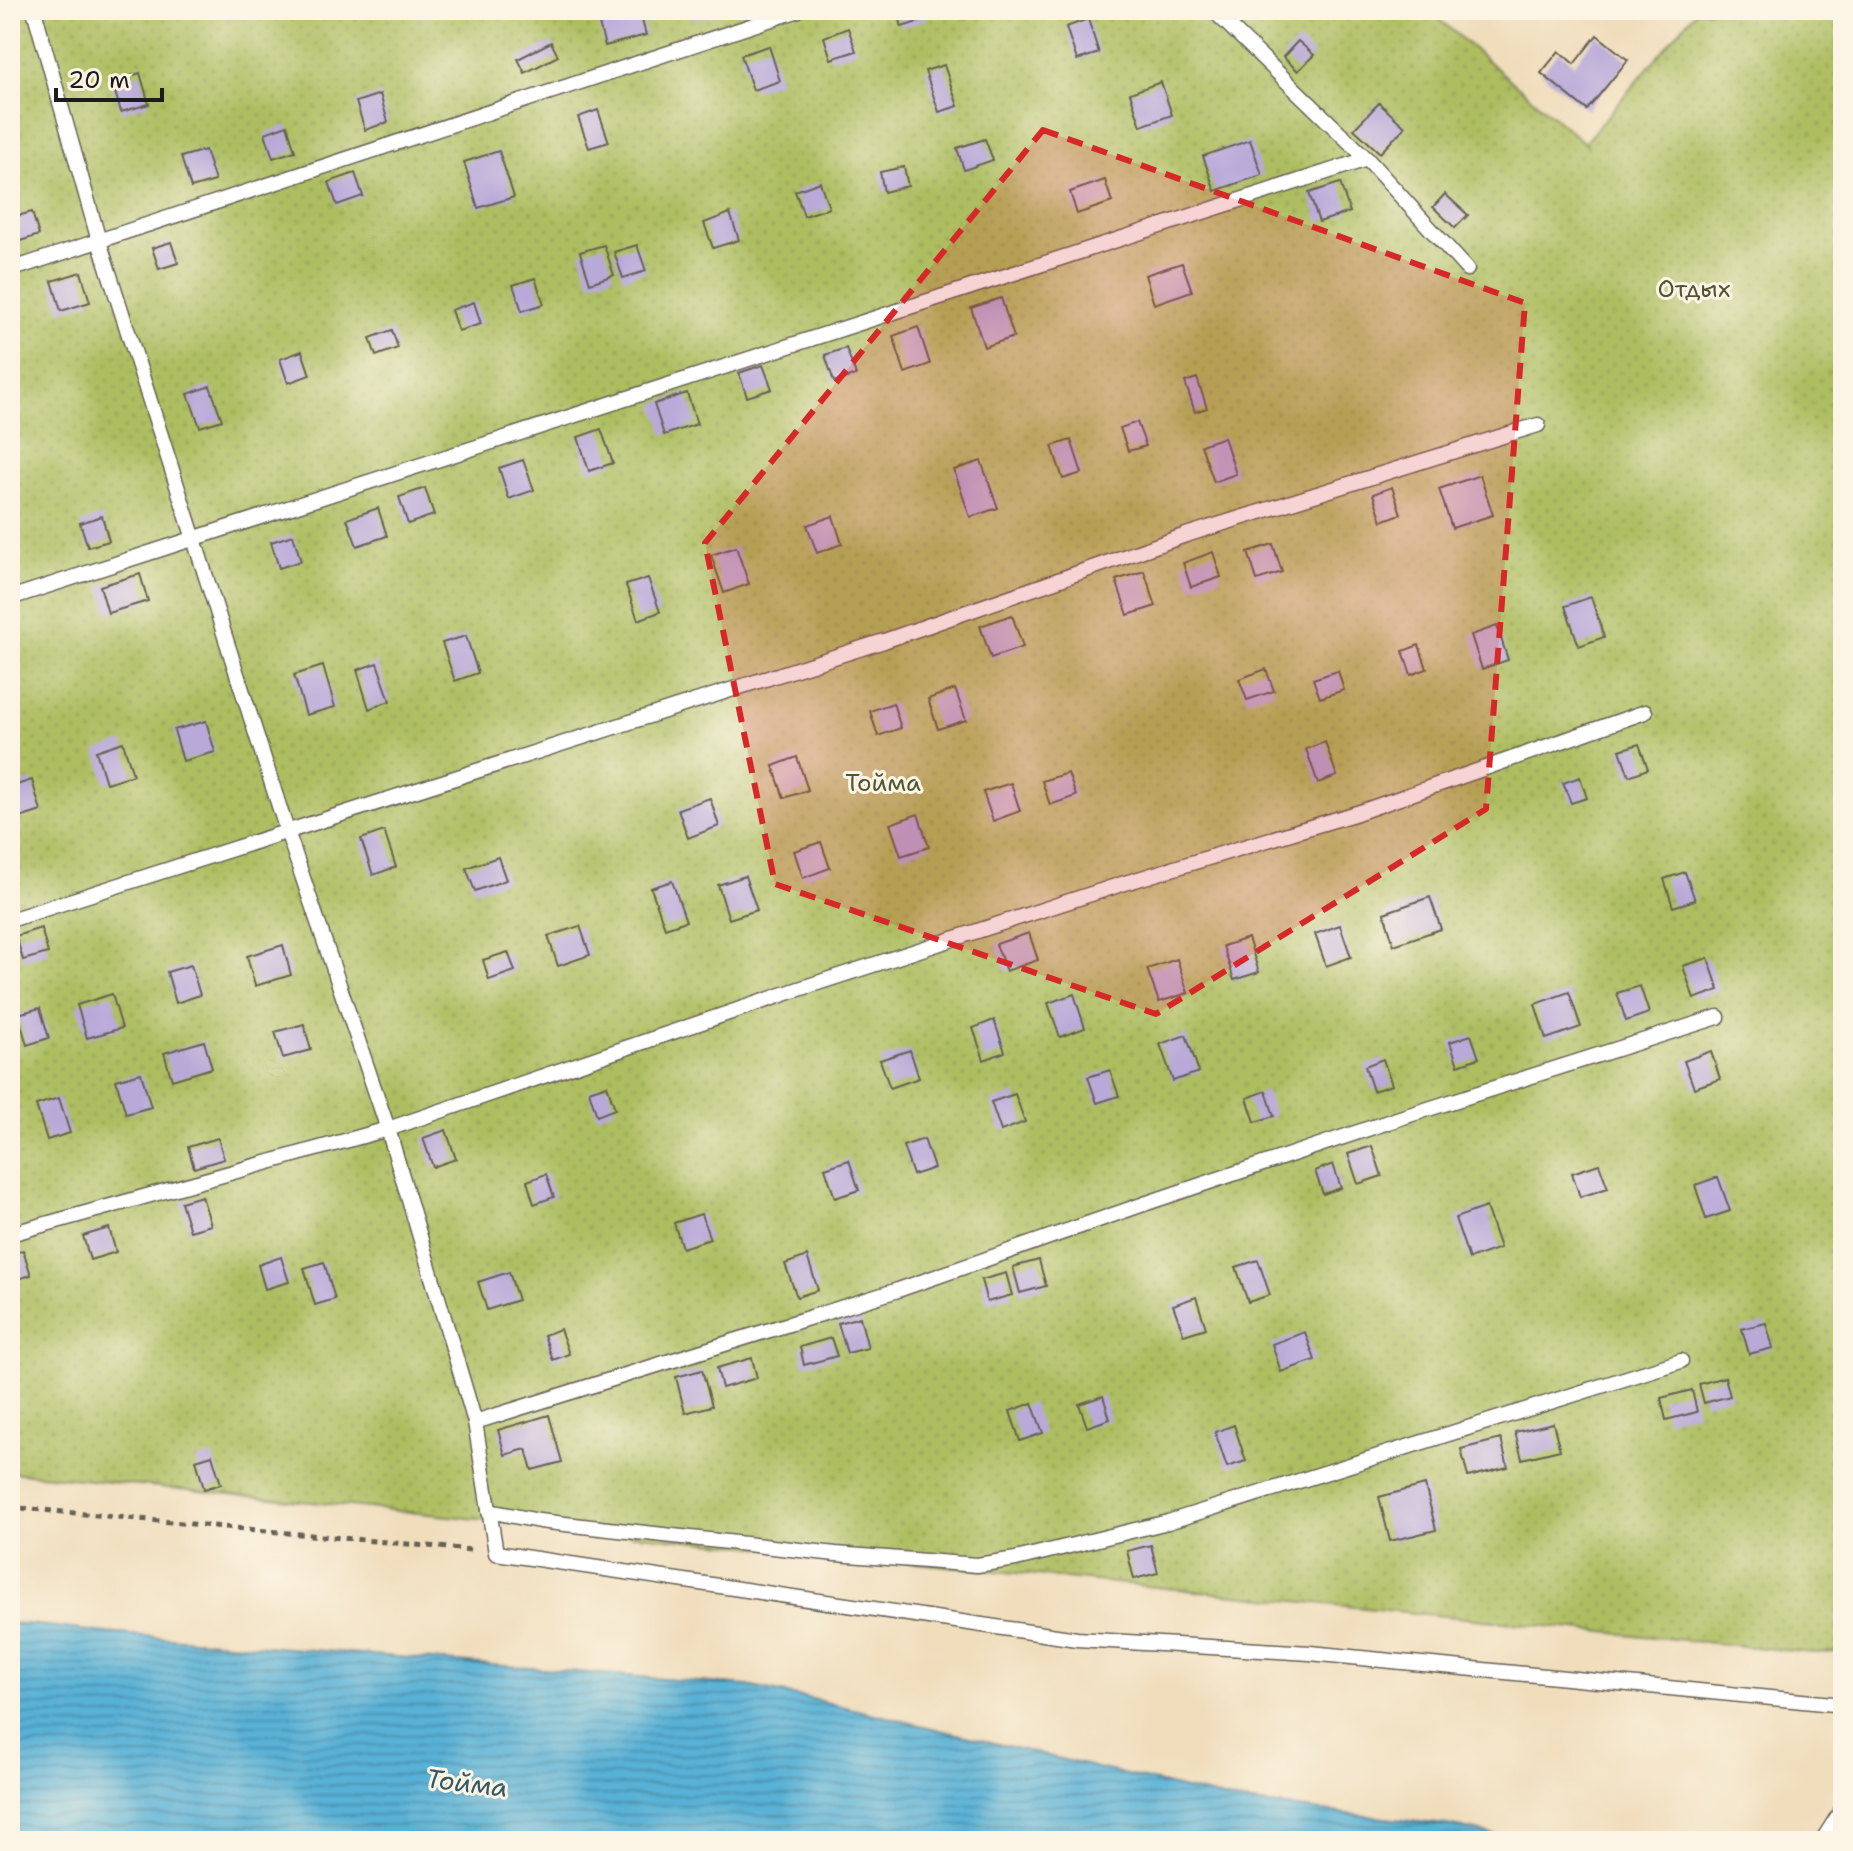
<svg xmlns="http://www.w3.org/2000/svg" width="1853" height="1851" viewBox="0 0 1853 1851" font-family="'Shantell Sans',sans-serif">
  <defs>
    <pattern id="grass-dots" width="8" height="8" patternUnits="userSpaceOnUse" patternTransform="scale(2)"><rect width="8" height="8" fill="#adbd60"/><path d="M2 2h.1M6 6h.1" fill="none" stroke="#94a253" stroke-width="1.8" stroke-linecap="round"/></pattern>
    <pattern id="water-rules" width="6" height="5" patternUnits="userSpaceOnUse" patternTransform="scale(2)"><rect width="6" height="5" fill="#59b1d6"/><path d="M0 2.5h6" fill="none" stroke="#498fad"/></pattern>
  </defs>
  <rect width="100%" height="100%" fill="#fcf5e5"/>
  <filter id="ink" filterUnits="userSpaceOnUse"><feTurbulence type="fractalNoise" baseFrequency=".0125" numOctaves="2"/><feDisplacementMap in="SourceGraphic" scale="16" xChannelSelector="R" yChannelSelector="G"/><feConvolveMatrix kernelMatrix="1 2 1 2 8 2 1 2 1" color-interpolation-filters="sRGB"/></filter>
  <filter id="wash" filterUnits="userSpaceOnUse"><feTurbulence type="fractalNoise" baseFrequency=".006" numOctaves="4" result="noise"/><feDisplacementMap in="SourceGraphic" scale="32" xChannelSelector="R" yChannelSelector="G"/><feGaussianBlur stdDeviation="1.8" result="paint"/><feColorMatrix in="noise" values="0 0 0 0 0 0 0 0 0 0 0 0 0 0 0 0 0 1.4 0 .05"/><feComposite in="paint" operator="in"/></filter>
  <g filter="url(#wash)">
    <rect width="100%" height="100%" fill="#f0ddbc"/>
    <polygon fill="url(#grass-dots)" stroke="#646c3e" stroke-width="2" points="10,10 1428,10 1588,146 1585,142 1697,10 1843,10 1843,1652 1812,1653 10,1472"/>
    <polygon fill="url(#water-rules)" stroke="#3a6679" stroke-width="2" points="10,1623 39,1625 108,1633 747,1686 816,1700 1235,1801 1446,1825 1526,1841 10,1841"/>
    <g id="blocks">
      <g fill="#b9a9d9">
        <polygon points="692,10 722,10 722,11 695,19"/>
        <polygon points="897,10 924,10 927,19 902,27"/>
        <polygon points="962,10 984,10 985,12 965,19"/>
        <polygon points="640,13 646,35 605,46 599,24"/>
        <polygon points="1088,19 1099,53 1077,60 1066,27"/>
        <polygon points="848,28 856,51 831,59 824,37"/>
        <polygon points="1597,35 1628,60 1587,110 1541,73 1559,51 1574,64"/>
        <polygon points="1298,41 1314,55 1298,71 1283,57"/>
        <polygon points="551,42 558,56 525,73 518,59"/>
        <polygon points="769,46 780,81 753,90 741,55"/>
        <polygon points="944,65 958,106 939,112 925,71"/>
        <polygon points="140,73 149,104 121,112 112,82"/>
        <polygon points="1161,82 1172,115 1141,126 1130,93"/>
        <polygon points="380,94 388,122 365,130 356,102"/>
        <polygon points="1379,103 1405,127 1380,153 1354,129"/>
        <polygon points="598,110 609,142 589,148 578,117"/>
        <polygon points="287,125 295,151 273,158 265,133"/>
        <polygon points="985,139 993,160 964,170 957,148"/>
        <polygon points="1250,140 1262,175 1215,191 1203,156"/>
        <polygon points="205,150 215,181 191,188 181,157"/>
        <polygon points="499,151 514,197 478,208 464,162"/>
        <polygon points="904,167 908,186 884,192 880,172"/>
        <polygon points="355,173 363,196 337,205 329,182"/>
        <polygon points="1105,180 1112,202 1077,214 1070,192"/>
        <polygon points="820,182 829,208 804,216 795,191"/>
        <polygon points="1340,183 1350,212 1319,222 1309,193"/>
        <polygon points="1445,194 1468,215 1455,228 1433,207"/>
        <polygon points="32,212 39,235 17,242 10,218"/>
        <polygon points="730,213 739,240 713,248 704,223"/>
        <polygon points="171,242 178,263 159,269 152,248"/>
        <polygon points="604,245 614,275 590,283 580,252"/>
        <polygon points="637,245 646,271 623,278 614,252"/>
        <polygon points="1182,263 1192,291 1154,304 1145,275"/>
        <polygon points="81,272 90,302 61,311 52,281"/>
        <polygon points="535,278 544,304 522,311 513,285"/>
        <polygon points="1001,298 1014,337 984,347 971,308"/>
        <polygon points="474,302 481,324 458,331 451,310"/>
        <polygon points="918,327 930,364 905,373 893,336"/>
        <polygon points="392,330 398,348 376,356 370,338"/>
        <polygon points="846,348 856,375 834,382 825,355"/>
        <polygon points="302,351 310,375 288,383 280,359"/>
        <polygon points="763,365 772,389 747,397 739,373"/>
        <polygon points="1197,378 1207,408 1195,412 1185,382"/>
        <polygon points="210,386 222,420 200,427 188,394"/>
        <polygon points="687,393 697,424 664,435 654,404"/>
        <polygon points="1137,422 1146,446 1128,451 1120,428"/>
        <polygon points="601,429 613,463 589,471 578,437"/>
        <polygon points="1224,437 1236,474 1214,482 1201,445"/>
        <polygon points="1071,440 1082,473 1063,479 1052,446"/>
        <polygon points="523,460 534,490 509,499 499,468"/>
        <polygon points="981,461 998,508 970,517 954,470"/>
        <polygon points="1480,475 1493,515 1452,528 1439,489"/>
        <polygon points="1392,487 1401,514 1382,521 1373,494"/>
        <polygon points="425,488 434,515 408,524 399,497"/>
        <polygon points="378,508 387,536 357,546 347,519"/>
        <polygon points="102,516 109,541 88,547 80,523"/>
        <polygon points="833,516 842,544 817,553 807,525"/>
        <polygon points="293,535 301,561 279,568 271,542"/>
        <polygon points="1273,544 1282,572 1257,580 1248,552"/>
        <polygon points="736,547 749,584 724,593 711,555"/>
        <polygon points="1213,552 1221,577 1191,587 1183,563"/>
        <polygon points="1144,571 1156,606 1128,615 1116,580"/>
        <polygon points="140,574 148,601 108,613 100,586"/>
        <polygon points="648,578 660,612 638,620 626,585"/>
        <polygon points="1591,597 1604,637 1579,646 1565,606"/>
        <polygon points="1012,615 1023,647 991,658 980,626"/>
        <polygon points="1497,626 1508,660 1482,669 1471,635"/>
        <polygon points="466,636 478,673 455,681 442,643"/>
        <polygon points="1419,645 1427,669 1411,675 1403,651"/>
        <polygon points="377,663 390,701 369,709 357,670"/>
        <polygon points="323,666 335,707 306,715 294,675"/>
        <polygon points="1266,669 1274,691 1247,700 1239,679"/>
        <polygon points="1338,671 1344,690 1320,698 1313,679"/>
        <polygon points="955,689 966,720 938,729 928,699"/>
        <polygon points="893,703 901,728 878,736 870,711"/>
        <polygon points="206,721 215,752 183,761 174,730"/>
        <polygon points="123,742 133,775 106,783 96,751"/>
        <polygon points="1325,742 1337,776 1318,783 1306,749"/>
        <polygon points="1639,744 1648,769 1629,776 1620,750"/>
        <polygon points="797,757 808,790 784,798 773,766"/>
        <polygon points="1068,773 1076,796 1050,805 1042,781"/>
        <polygon points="1580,777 1587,798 1571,803 1563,783"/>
        <polygon points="32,780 41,811 14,820 10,807 10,787"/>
        <polygon points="1011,783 1020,811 993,821 983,792"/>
        <polygon points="710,798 719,826 688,838 678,809"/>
        <polygon points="918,814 929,847 901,856 890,824"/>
        <polygon points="384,831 396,867 373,875 361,839"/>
        <polygon points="821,842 830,868 803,878 794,851"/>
        <polygon points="498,857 506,880 475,891 466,868"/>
        <polygon points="1685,872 1695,900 1673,907 1664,879"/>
        <polygon points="745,876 757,910 729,919 718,885"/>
        <polygon points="672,881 686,921 665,928 651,888"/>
        <polygon points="1430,897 1441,929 1394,945 1384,913"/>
        <polygon points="1340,925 1351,957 1326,966 1315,934"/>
        <polygon points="580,926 590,955 558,966 548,936"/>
        <polygon points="41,928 48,953 23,960 16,936"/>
        <polygon points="1029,933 1038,960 1006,971 996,944"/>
        <polygon points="1248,938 1259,972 1234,980 1223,946"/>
        <polygon points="283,945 291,975 255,986 247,956"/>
        <polygon points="508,952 515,971 489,980 483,960"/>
        <polygon points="1708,958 1719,990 1694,999 1683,966"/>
        <polygon points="1177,959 1188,993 1159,1002 1147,969"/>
        <polygon points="191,965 200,995 176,1003 167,972"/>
        <polygon points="1640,986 1649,1013 1626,1021 1617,993"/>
        <polygon points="1569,992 1581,1027 1546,1039 1535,1004"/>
        <polygon points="112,994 122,1028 87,1038 77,1005"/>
        <polygon points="1074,994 1085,1028 1060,1037 1048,1003"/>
        <polygon points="40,1008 49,1038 27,1045 18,1014"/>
        <polygon points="994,1020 1005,1052 984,1060 973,1028"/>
        <polygon points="304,1024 311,1050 283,1058 275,1032"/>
        <polygon points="1186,1035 1199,1072 1173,1081 1160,1044"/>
        <polygon points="1471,1035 1479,1058 1458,1065 1450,1042"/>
        <polygon points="204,1041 212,1068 172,1080 164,1053"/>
        <polygon points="910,1050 919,1078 890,1088 880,1060"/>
        <polygon points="1711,1051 1720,1079 1694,1088 1684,1061"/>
        <polygon points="1383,1059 1392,1085 1373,1091 1365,1066"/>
        <polygon points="1110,1070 1119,1096 1097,1103 1088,1077"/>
        <polygon points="141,1073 151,1107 126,1114 116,1080"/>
        <polygon points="607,1085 615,1109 597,1116 589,1091"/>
        <polygon points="1266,1091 1274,1116 1255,1122 1247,1098"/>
        <polygon points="1015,1094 1025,1122 1001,1131 991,1102"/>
        <polygon points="59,1098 70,1133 47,1140 36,1105"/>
        <polygon points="446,1130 456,1159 433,1167 423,1138"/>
        <polygon points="218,1138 224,1159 194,1168 188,1147"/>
        <polygon points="924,1139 934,1168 913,1175 903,1146"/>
        <polygon points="1372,1146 1382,1176 1358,1184 1348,1154"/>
        <polygon points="849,1160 859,1190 835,1198 825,1168"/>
        <polygon points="1333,1164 1341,1188 1323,1194 1315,1171"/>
        <polygon points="1599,1164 1608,1188 1580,1197 1572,1173"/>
        <polygon points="546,1174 554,1197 534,1204 527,1181"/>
        <polygon points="1718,1177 1730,1211 1706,1219 1695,1185"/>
        <polygon points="202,1196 211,1225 190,1231 181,1202"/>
        <polygon points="1486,1207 1500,1248 1469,1259 1455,1218"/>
        <polygon points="701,1214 710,1239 682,1248 674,1223"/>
        <polygon points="109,1228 116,1252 90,1260 83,1236"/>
        <polygon points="23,1250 31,1275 11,1281 10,1255"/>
        <polygon points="807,1256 818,1290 797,1297 785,1264"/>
        <polygon points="281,1257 289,1282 265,1289 258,1265"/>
        <polygon points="1039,1260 1046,1286 1020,1293 1013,1267"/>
        <polygon points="1258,1260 1270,1295 1248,1302 1236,1267"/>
        <polygon points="324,1262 335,1299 315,1305 304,1268"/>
        <polygon points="509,1272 518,1300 487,1310 478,1282"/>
        <polygon points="1006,1273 1012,1295 987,1302 981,1280"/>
        <polygon points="1196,1297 1206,1328 1184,1335 1173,1305"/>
        <polygon points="860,1317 868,1348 847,1353 838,1323"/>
        <polygon points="1766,1323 1773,1348 1749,1354 1742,1329"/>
        <polygon points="560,1329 569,1354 553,1360 544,1335"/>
        <polygon points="1305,1332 1315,1360 1281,1372 1272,1344"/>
        <polygon points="831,1338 837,1356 804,1365 800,1347"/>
        <polygon points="752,1358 757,1378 722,1388 717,1368"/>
        <polygon points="702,1370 712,1406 685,1413 676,1377"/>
        <polygon points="1725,1377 1730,1396 1704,1403 1699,1384"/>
        <polygon points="1692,1390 1697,1412 1666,1420 1661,1398"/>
        <polygon points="1103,1396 1110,1419 1087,1427 1079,1404"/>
        <polygon points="1032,1403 1043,1433 1020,1441 1010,1411"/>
        <polygon points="549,1415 562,1462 532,1470 526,1449 505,1455 498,1430"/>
        <polygon points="1553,1423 1560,1450 1522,1459 1515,1432"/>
        <polygon points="1234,1425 1246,1461 1227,1467 1215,1432"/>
        <polygon points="1501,1439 1508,1467 1468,1477 1461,1449"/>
        <polygon points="212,1455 221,1484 204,1489 196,1460"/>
        <polygon points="1425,1485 1436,1530 1390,1541 1379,1497"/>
        <polygon points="1151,1545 1158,1573 1134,1579 1127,1551"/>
      </g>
    </g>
  </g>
  <g filter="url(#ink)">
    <use href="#blocks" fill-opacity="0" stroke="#666054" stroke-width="2"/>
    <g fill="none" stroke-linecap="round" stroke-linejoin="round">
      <defs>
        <g id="service">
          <polyline points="34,10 99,241 287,831 388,1129 475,1422 496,1553 1077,1639 1310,1653 1843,1705"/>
          <polyline points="1213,10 1367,159 1467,269"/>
          <polyline points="10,270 799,10"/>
          <polyline points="10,598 1367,159"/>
          <polyline points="10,920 884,641 1186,535 1538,425"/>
          <polyline points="10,1234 388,1129 802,988 1125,883 1357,813 1645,712"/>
          <polyline points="475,1422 898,1290 1144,1204 1403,1117 1718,1017"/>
          <polyline points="489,1511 539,1521 600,1528 836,1554 977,1565 1016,1559 1168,1522 1681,1361"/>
          <polyline points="1822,1841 1843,1808"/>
        </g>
      </defs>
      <use href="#service" stroke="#666054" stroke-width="17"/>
      <polyline stroke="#666054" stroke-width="5" stroke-dasharray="6 6" stroke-linecap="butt" points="10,1507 471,1550"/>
      <use href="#service" stroke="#fff" stroke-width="14"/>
    </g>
  </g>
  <path fill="#d62828" fill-opacity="0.2" stroke="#d62828" stroke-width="6" stroke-dasharray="16 10" stroke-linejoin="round" d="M1043,130L1525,303L1486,809L1156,1014L775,884L705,543Z"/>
  <g text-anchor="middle" stroke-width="6" stroke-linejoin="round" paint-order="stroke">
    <g font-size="24" fill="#4f5434" stroke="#fcf5e5">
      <text x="1694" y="297">Отдых</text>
      <text x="883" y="791">Тойма</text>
    </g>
    <g font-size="26" font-style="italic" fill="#345866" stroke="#fcf5e5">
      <text transform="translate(467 1783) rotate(7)" y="9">Тойма</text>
    </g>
  </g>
  <rect width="1853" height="1851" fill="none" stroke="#fcf5e5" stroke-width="40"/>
  <path d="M56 88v12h106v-12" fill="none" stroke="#1c1c1c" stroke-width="4"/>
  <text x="68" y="88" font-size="24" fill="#1c1c1c" stroke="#fcf5e5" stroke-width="6" paint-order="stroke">20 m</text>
</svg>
